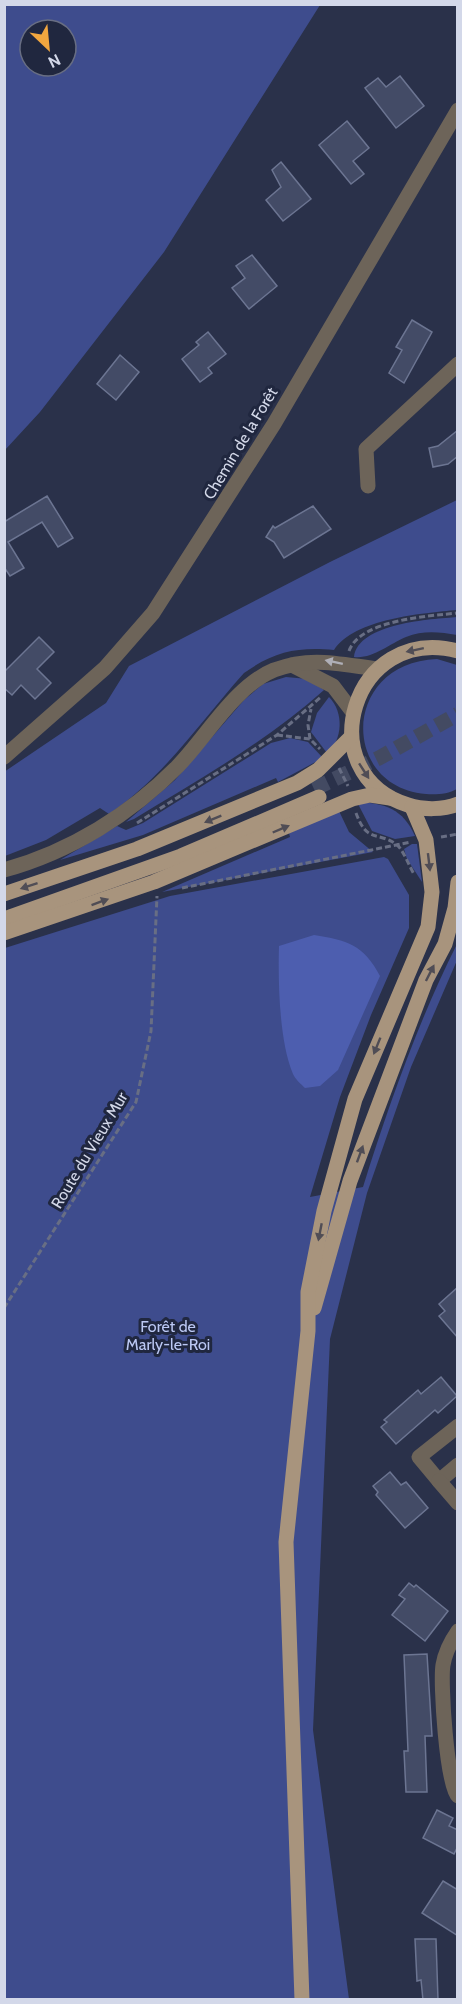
<svg xmlns="http://www.w3.org/2000/svg" width="462" height="2004" viewBox="0 0 462 2004" font-family="Cabin,sans-serif">
  <rect width="100%" height="100%" fill="#2a314a"/>
  <g fill="#3e4c8d" fill-rule="evenodd">
    <path d="M5,4L320,5L164,252L40,412L5,450ZM30,30H66V66H30Z"/>
    <path d="M457,500V610C423,613 354,619 334,650C298,647 275,651 244,673C201,721 163,778 109,814L100,808L46,840L5,856L4,772L106,703L129,666L330,562Z"/>
    <path d="M457,617V635C440,632 423,630 406,637C389,644 373,659 354,657C358,623 432,619 457,617Z"/>
    <path d="M437,659L457,665V789C448,794 436,795 426,794C340,787 341,663 437,659Z"/>
    <path d="M286,677L308,679L324,690C267,741 200,779 134,819L126,822L175,780L244,700L263,684Z"/>
    <path d="M329,697C344,712 343,740 327,753L311,732L317,713Z"/>
    <polygon points="290,738 308,742 323,758 278,782 276,778 143,835 60,860 117,826 126,830 143,823 271,743"/>
    <path d="M357,802C385,803 403,809 415,836L395,839L372,831Z"/>
    <polygon points="339,811 349,832 373,852 162,892 290,837 289,833"/>
    <polygon points="412,844 417,844 422,882 407,859 404,849"/>
    <path d="M384,857L388,859L409,895V928L371,1015L340,1097L310,1197L363,1187C389,1104 418,1022 457,944L458,958L411,1067L367,1193L330,1339L313,1730L349,1999L5,2000V948L170,896Z"/>
  </g>
  <path fill="#4d5eaf" d="M314,935C347,940 364,945 380,976L338,1070L320,1086L305,1088C301,1084 295,1079 293,1074C279,1041 278,981 279,946Z"/>
  <g fill="#434b66" stroke="#6c7592" stroke-width="1.5">
    <polygon points="400,76 424,106 396,128 365,88 378,78 386,87"/>
    <polygon points="347,121 369,148 353,161 364,174 351,184 319,145"/>
    <polygon points="281,162 311,199 283,221 266,200 281,187 272,170"/>
    <polygon points="252,255 277,286 249,309 232,288 245,278 236,266"/>
    <polygon points="412,320 432,332 404,383 389,373 402,350 396,347"/>
    <polygon points="208,332 226,354 208,368 212,373 200,382 182,359 199,345 196,342"/>
    <polygon points="120,355 139,372 116,400 97,384"/>
    <polygon points="458,430 458,456 448,464 433,467 429,448 438,446"/>
    <polygon points="47,496 73,538 58,547 42,522 8,542 24,568 10,576 4,567 4,522"/>
    <polygon points="313,506 331,529 284,558 274,542 266,537 273,526 275,528"/>
    <polygon points="39,637 54,652 37,669 51,683 35,699 21,685 12,695 4,688 4,672"/>
    <polygon points="458,1287 458,1338 439,1316 445,1311 439,1304"/>
    <polygon points="441,1377 457,1396 438,1413 435,1410 396,1444 381,1427 387,1422 384,1420 418,1390 421,1394"/>
    <polygon points="390,1472 401,1485 406,1482 428,1508 405,1528 376,1495 378,1492 373,1486"/>
    <polygon points="409,1583 414,1587 416,1585 448,1611 425,1641 392,1615 405,1599 399,1595"/>
    <polygon points="427,1654 432,1736 425,1736 427,1792 406,1792 404,1751 408,1751 404,1655"/>
    <polygon points="437,1810 453,1818 449,1826 458,1830 458,1846 454,1854 423,1838"/>
    <polygon points="443,1881 458,1890 458,1936 422,1913"/>
    <polygon points="415,1939 436,1939 438,2000 423,2000 421,1980 417,1981"/>
  </g>
  <g fill="none" stroke-linecap="round" stroke-linejoin="round">
    <polyline stroke="#434a62" stroke-width="15" stroke-dasharray="15 8" stroke-linecap="butt" points="314,789 379,758 458,714"/>
    <g stroke="#686e84" stroke-width="3" stroke-dasharray="6 3" stroke-linecap="butt">
      <path d="M349,651C360,620 428,616 458,613"/>
      <polyline points="277,735 310,739 320,749"/>
      <polyline points="310,739 308,725 311,709"/>
      <polyline points="339,768 348,786"/>
      <path d="M356,813C367,843 376,831 396,844C403,849 409,866 414,874"/>
      <polyline points="137,823 277,735 321,697"/>
      <polyline points="441,837 458,834"/>
      <polyline points="182,888 411,842"/>
      <polyline points="4,1308 136,1102 151,1031 157,896"/>
    </g>
    <g stroke="#6d6459" stroke-width="15">
      <polyline points="368,486 366,449 458,364"/>
      <polyline points="292,665 333,686 352,711"/>
      <polyline points="4,757 105,668 153,613 274,424 458,110"/>
      <path d="M4,870C70,852 131,814 178,766C207,736 235,686 274,670C312,656 338,664 377,669"/>
      <polyline points="458,1426 419,1457 439,1481 458,1465"/>
      <polyline points="439,1481 458,1503"/>
      <path d="M458,1631C451,1641 445,1653 443,1665C440,1682 447,1787 458,1796"/>
    </g>
    <g stroke="#a8947d" stroke-width="15">
      <path d="M458,651C352,623 308,774 408,805C423,810 443,810 458,804"/>
      <polyline points="4,894 137,849 297,783 318,770 351,737"/>
      <polyline points="4,919 181,856 319,797"/>
      <polyline points="4,933 154,882 352,799 370,795 390,798"/>
      <polyline points="314,1308 350,1181 426,980 445,944 455,908 458,882"/>
      <polyline points="302,2000 286,1542 308,1331 308,1292 324,1211 355,1099 428,927 432,892 426,840 412,807"/>
    </g>
  </g>
  <defs><path id="oneway-solid" d="M-6-.8H1V-3.2L6.5 0L1 3.2V.8H-6Z" transform="scale(1.5)"/></defs>
  <g fill="#504d55">
    <use href="#oneway-solid" transform="translate(415 650) rotate(168)"/>
    <use href="#oneway-solid" transform="translate(364 771) rotate(57)"/>
    <use href="#oneway-solid" transform="translate(213 819) rotate(158)"/>
    <use href="#oneway-solid" transform="translate(281 829) rotate(-23)"/>
    <use href="#oneway-solid" transform="translate(429 862) rotate(83)"/>
    <use href="#oneway-solid" transform="translate(29 886) rotate(162)"/>
    <use href="#oneway-solid" transform="translate(100 902) rotate(-20)"/>
    <use href="#oneway-solid" transform="translate(430 973) rotate(-63)"/>
    <use href="#oneway-solid" transform="translate(377 1046) rotate(112)"/>
    <use href="#oneway-solid" transform="translate(360 1154) rotate(-70)"/>
    <use href="#oneway-solid" transform="translate(320 1232) rotate(101)"/>
  </g>
  <use fill="#afafb7" href="#oneway-solid" transform="translate(334 662) rotate(-168)"/>
  <g text-anchor="middle" stroke-width="6" stroke-linejoin="round" paint-order="stroke">
    <g font-size="16" fill="#d3d8e9" stroke="#20273f">
      <text transform="translate(240 443) rotate(-59)" y="6">Chemin de la Forêt</text>
      <text transform="translate(89 1150) rotate(-59)" y="6">Route du Vieux Mur</text>
    </g>
    <g font-size="16" fill="#bbc8f4" stroke="#20273f">
      <text x="168" y="1332">Forêt de<tspan x="168" dy="18">Marly-le-Roi</tspan></text>
    </g>
  </g>
  <rect width="462" height="2004" fill="none" stroke="#d3d8e9" stroke-width="12"/>
  <g transform="translate(48 48) rotate(154)"><circle r="28" fill="#20273f" stroke="#686e83" stroke-width="1.5"/>
  <path d="M0-4.5L10 22L0 15L-10 22Z" fill="#f1a63f"/>
  <text y="-9" font-size="16" font-weight="bold" text-anchor="middle" fill="#d3d8e9">N</text>
  </g>
</svg>
